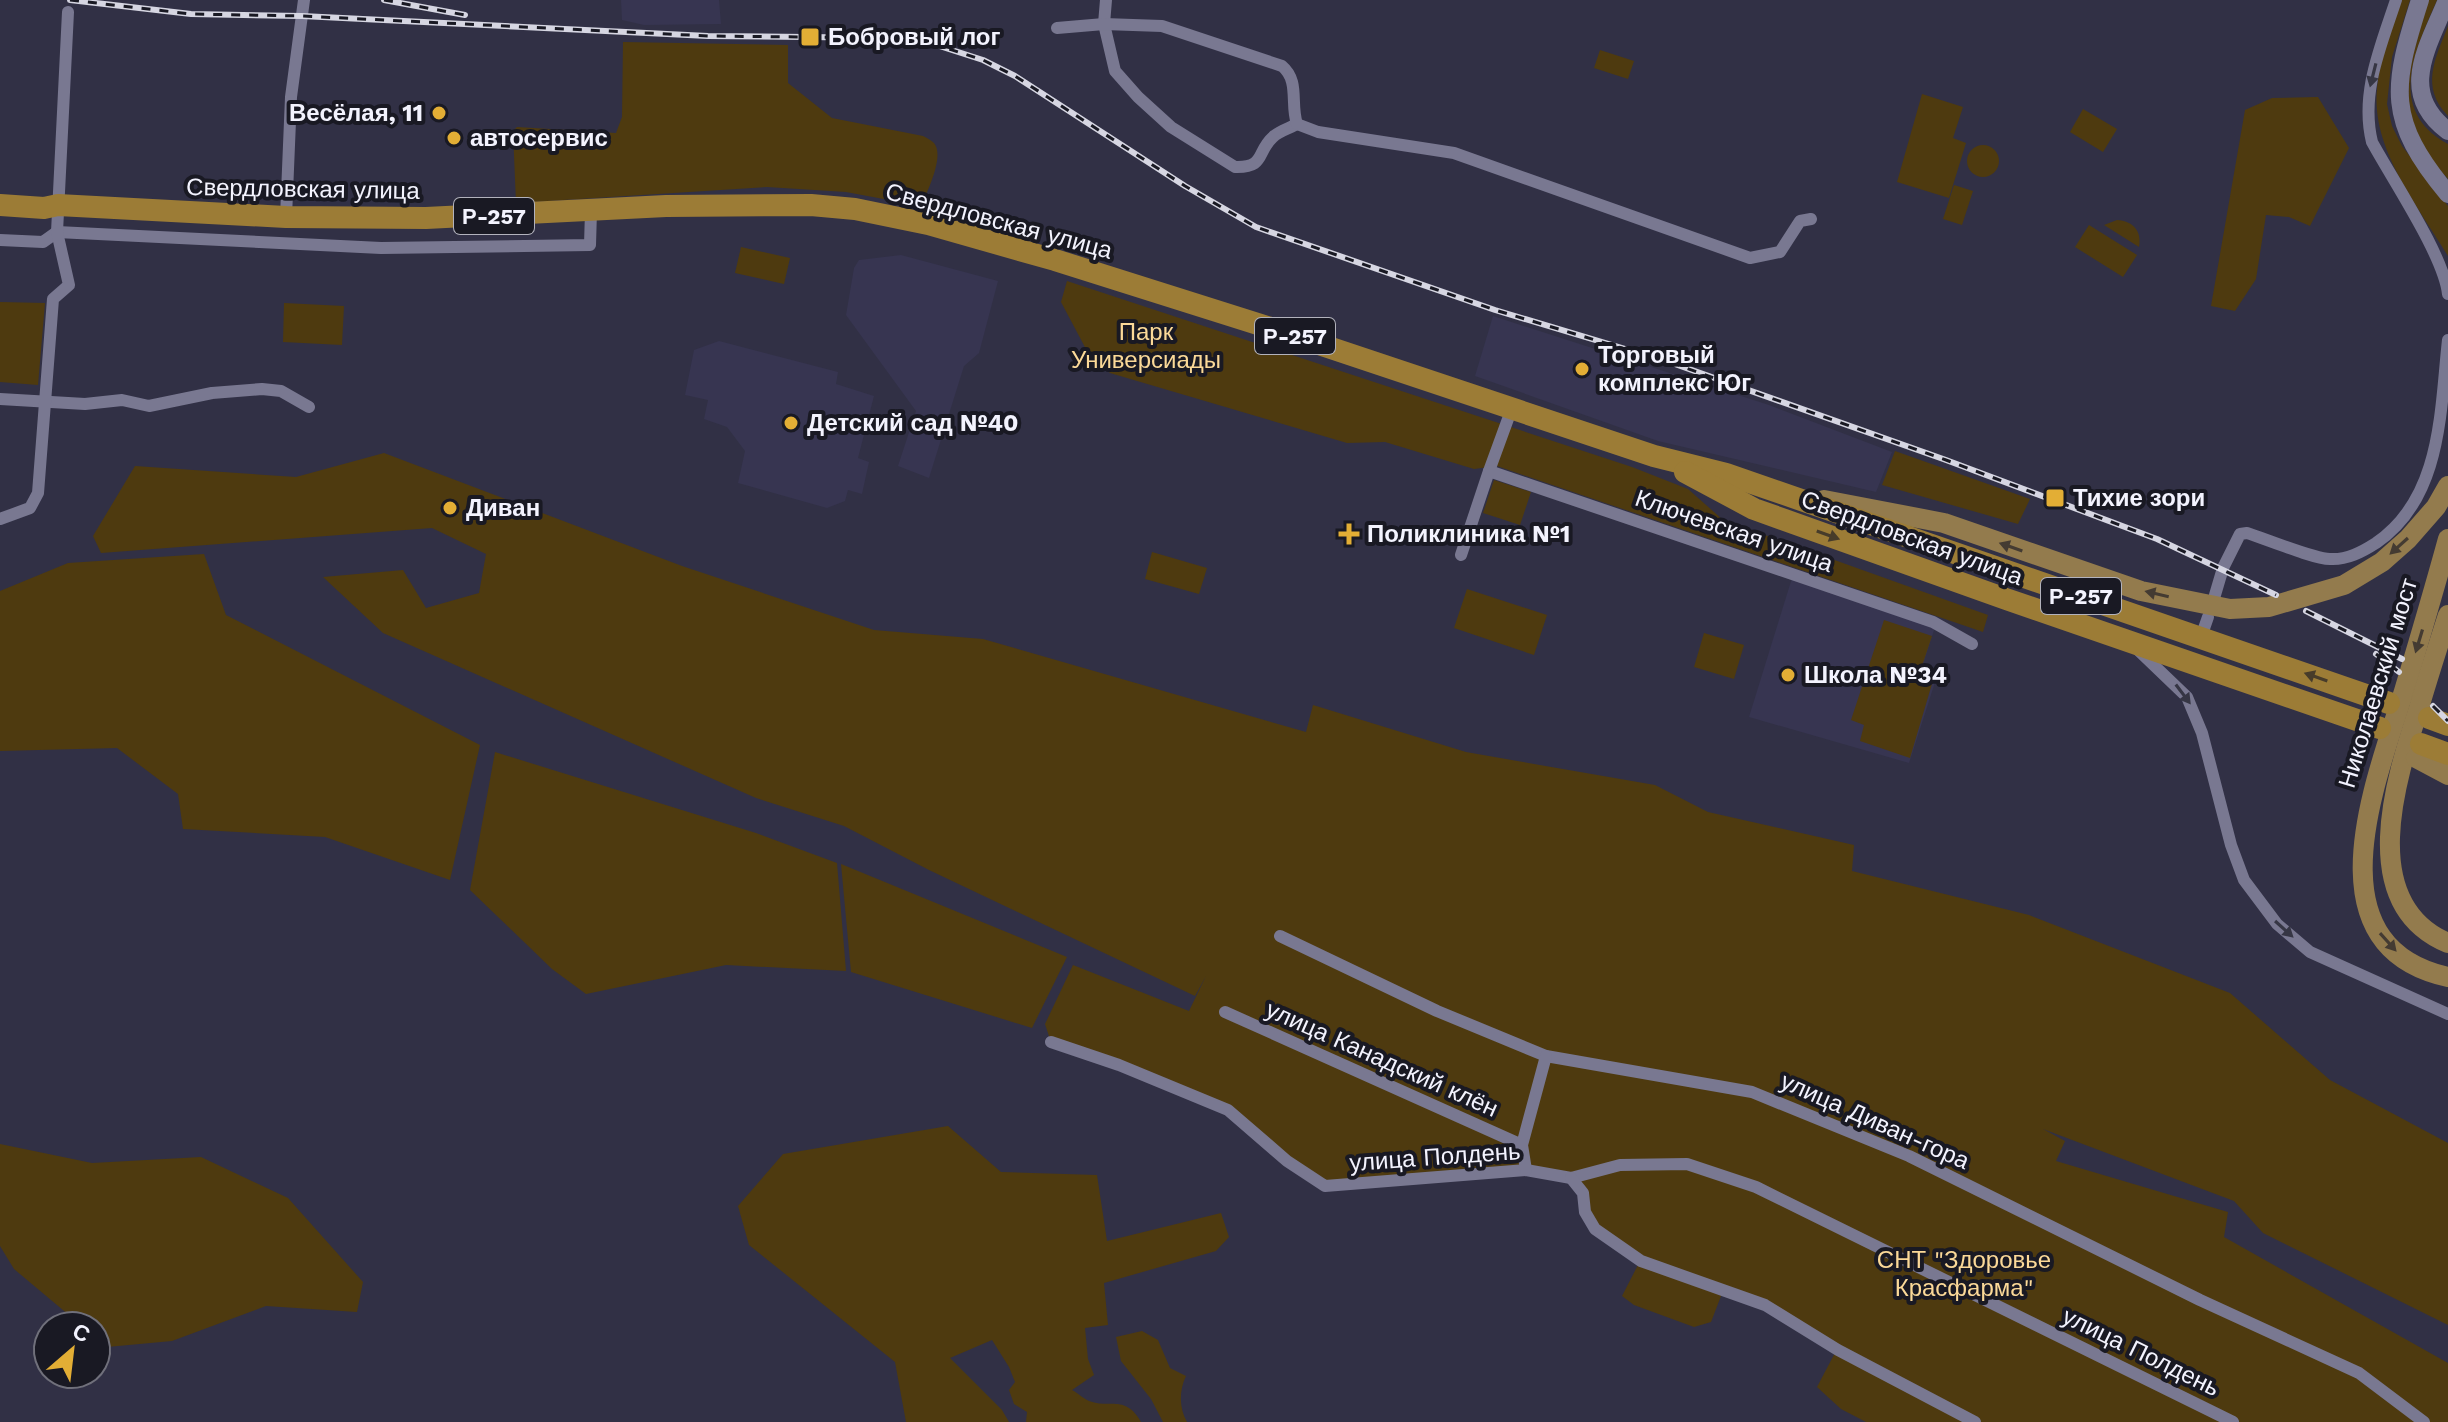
<svg xmlns="http://www.w3.org/2000/svg" width="2448" height="1422" viewBox="0 0 2448 1422" font-family="'Work Sans',sans-serif">
  <rect width="100%" height="100%" fill="#313045"/>
  <g fill="#373551">
    <polygon points="621,0 719,0 721,24 644,25 622,20"/>
    <polygon points="901,255 998,281 979,353 964,366 929,478 898,466 916,411 846,315 854,268 859,260"/>
    <polygon points="1493,316 1769,405 1892,452 1876,492 1658,441 1475,376"/>
    <polygon points="719,341 838,372 836,384 874,396 858,458 869,462 862,494 848,490 845,501 827,508 738,483 745,451 727,427 704,419 708,400 685,395 694,350"/>
    <polygon points="1792,578 1935,627 1922,667 1938,673 1909,763 1749,717"/>
  </g>
  <g fill="#4e3a0f">
    <path d="M2401,0H2410L2392,57L2387,104L2392,126L2402,146L2448,206V256C2418,206 2371,149 2377,89C2379,59 2392,29 2401,0Z"/>
    <path d="M2428,0H2437C2416,49 2385,110 2448,144V179C2390,115 2407,75 2428,0Z"/>
    <path d="M2448,26V116C2420,87 2435,59 2448,26Z"/>
    <path d="M623,42L788,45V83L832,118L923,136C927,138 931,140 934,143C945,156 927,192 921,206L846,192L767,187L516,203L513,131L517,127L616,133L622,117Z"/>
    <polygon points="1600,50 1634,61 1628,79 1594,68"/>
    <polygon points="1922,94 1963,107 1953,138 1966,143 1949,198 1897,182"/>
    <polygon points="2318,97 2349,148 2310,226 2289,217 2266,215 2256,279 2235,311 2211,306 2245,110 2272,98"/>
    <polygon points="2083,109 2117,129 2103,152 2070,132"/>
    <circle cx="1983" cy="161" r="16"/>
    <polygon points="1954,185 1973,191 1962,225 1943,219"/>
    <path d="M2117,220C2133,221 2142,231 2139,247L2104,225Z"/>
    <polygon points="2089,225 2137,255 2123,277 2075,247"/>
    <polygon points="741,247 790,258 784,284 735,273"/>
    <polygon points="1067,281 1632,467 1688,489 1723,520 1988,615 1983,632 1497,466 1474,469 1385,442 1347,443 1110,373 1087,351 1061,302"/>
    <polygon points="0,302 45,303 38,385 0,382"/>
    <polygon points="284,303 344,306 342,345 283,342"/>
    <polygon points="1895,451 2030,499 2018,524 1882,485"/>
    <polygon points="384,453 682,566 874,630 983,639 1306,732 1313,705 1466,752 1655,785 1708,812 1854,845 1852,871 2029,915 2230,993 2330,1080 2448,1143 2448,1325 2263,1233 2234,1201 2043,1129 2065,1141 2056,1161 2228,1212 2224,1237 2448,1363 2448,1422 1866,1422 1841,1409 1817,1387 1837,1349 1765,1305 1723,1291 1711,1322 1694,1327 1634,1305 1622,1296 1640,1261 1595,1229 1571,1178 1526,1170 1325,1186 1228,1110 1051,1042 1045,1024 1073,965 1189,1011 1206,976 1195,996 929,870 844,826 756,798 383,633 323,577 403,570 426,608 479,593 486,554 432,528 101,553 93,536 135,466 296,477"/>
    <polygon points="1494,480 1531,492 1520,525 1483,513"/>
    <polygon points="1152,552 1207,568 1199,594 1145,579"/>
    <polygon points="204,554 226,615 480,745 450,880 325,837 183,829 178,794 117,748 0,751 0,591 68,563"/>
    <polygon points="1467,589 1547,615 1534,655 1454,628"/>
    <polygon points="1884,620 1932,636 1920,672 1934,677 1910,758 1860,741 1864,725 1851,720"/>
    <polygon points="1704,633 1744,645 1734,679 1694,667"/>
    <polygon points="495,752 756,833 837,863 846,971 726,965 586,994 552,969 470,890"/>
    <polygon points="841,864 1067,957 1032,1028 851,972"/>
    <path d="M948,1126L1001,1172L1097,1175L1107,1241L1221,1213L1229,1237L1216,1251L1104,1283L1108,1325L1085,1328L1088,1359L1094,1375L1072,1390C1078,1393 1084,1399 1089,1401C1110,1409 1125,1394 1141,1422H1026L1027,1412L1014,1404L1009,1390L1015,1382L1009,1367L992,1340L950,1358L1002,1410L1009,1422H906L895,1362L749,1245L738,1206L783,1154Z"/>
    <polygon points="0,1144 92,1163 201,1157 288,1198 363,1282 357,1312 266,1306 172,1341 107,1347 96,1338 96,1326 82,1326 14,1269 0,1246"/>
    <path d="M1142,1331L1158,1340L1170,1368L1186,1376C1179,1390 1179,1408 1187,1422H1163L1151,1399L1121,1361L1116,1337Z"/>
  </g>
  <g fill="none" stroke-linecap="round" stroke-linejoin="round">
    <g stroke="#797891" stroke-width="12">
      <path d="M1106,0L1104,24L1115,71L1138,97L1171,127L1235,167C1266,168 1256,152 1273,137C1279,131 1290,128 1297,124"/>
      <path d="M2396,0C2381,46 2360,93 2372,142C2392,179 2444,256 2448,294"/>
      <path d="M1057,28L1104,24L1162,26L1282,66C1300,81 1290,104 1297,124L1318,132L1454,153L1750,258L1780,252L1800,221L1811,219"/>
      <polyline points="286,217 291,97 304,0"/>
      <polyline points="0,240 43,242 57,232 381,248 590,245 591,211"/>
      <polyline points="0,399 85,404 122,400 149,406 212,393 262,389 281,391 309,407"/>
      <polyline points="1489,471 1512,408"/>
      <polyline points="0,519 30,508 38,493 53,299 69,285 57,232 68,12"/>
      <polyline points="1461,555 1489,471 1933,622 1972,644"/>
      <path d="M2215,595L2223,568L2240,534L2247,533C2266,539 2314,559 2330,559C2347,560 2362,552 2376,543C2442,498 2440,412 2448,340"/>
      <polyline points="2201,637 2208,617"/>
      <polyline points="2138,650 2187,697 2202,733 2231,845 2244,880 2277,924 2310,952 2448,1014"/>
      <polyline points="1280,936 1437,1011 1546,1056 1752,1092 1909,1156 2200,1300 2359,1373 2424,1422"/>
      <polyline points="1225,1012 1522,1145"/>
      <polyline points="1051,1042 1119,1065 1228,1110 1287,1161 1325,1186 1526,1170 1571,1178 1620,1165 1687,1164 1756,1187 2233,1422"/>
      <polyline points="1526,1170 1522,1145 1546,1056"/>
      <polyline points="1571,1178 1583,1193 1585,1212 1595,1229 1641,1261 1765,1305 1838,1350 1975,1422"/>
    </g>
    <g stroke="#797891" stroke-width="18">
      <path d="M2420,0C2392,87 2386,120 2448,194"/>
      <path d="M2447,0C2428,47 2397,93 2448,131"/>
    </g>
    <g stroke="#937b4d" stroke-width="20">
      <polyline points="1824,500 1944,523 2141,591 2230,609 2269,607 2344,585 2382,562 2408,539 2436,507 2448,486"/>
      <path d="M2448,539C2434,590 2419,641 2404,691C2376,781 2308,946 2448,977"/>
      <path d="M2448,615C2438,646 2428,677 2419,708C2396,778 2355,904 2448,943"/>
      <polyline points="2416,758 2448,775"/>
    </g>
    <g stroke="#9c7c36" stroke-width="22">
      <polyline points="0,205 44,208 58,205 286,217 426,218 666,206 811,205 855,209 928,224 1055,260 1277,330 1654,456 1726,474 2389,703"/>
      <polyline points="1685,472 1754,509 2006,599 2380,728"/>
      <polyline points="2429,718 2448,725"/>
      <polyline points="2421,744 2448,754"/>
    </g>
    <defs>
      <g id="rail">
        <polyline points="70,0 191,14 302,16 708,36 893,38 927,42 983,60 1015,76 1185,186 1256,227 1495,310 1672,363 1946,460 2157,539 2276,595"/>
        <polyline points="384,0 465,15"/>
        <polyline points="2306,611 2402,659"/>
        <polyline points="2376,654 2399,672"/>
        <polyline points="2433,706 2448,721"/>
      </g>
    </defs>
    <use href="#rail" stroke="#d6d6e2" stroke-width="6"/>
    <use href="#rail" stroke="#191923" stroke-width="3" stroke-dasharray="9" stroke-linecap="butt"/>
  </g>
  <defs><path id="oneway-solid" d="M-6-.8H1V-3.2L6.5 0L1 3.2V.8H-6Z" transform="scale(2)"/></defs>
  <g fill="#363644">
    <use href="#oneway-solid" transform="translate(2373 75) rotate(104)"/>
    <use href="#oneway-solid" transform="translate(2183 694) rotate(53)"/>
    <use href="#oneway-solid" transform="translate(2284 929) rotate(42)"/>
  </g>
  <g fill="#473c2a">
    <use href="#oneway-solid" transform="translate(1828 535) rotate(20)"/>
    <use href="#oneway-solid" transform="translate(2316 677) rotate(-161)"/>
  </g>
  <g fill="#443b32">
    <use href="#oneway-solid" transform="translate(2399 546) rotate(138)"/>
    <use href="#oneway-solid" transform="translate(2011 547) rotate(-161)"/>
    <use href="#oneway-solid" transform="translate(2157 594) rotate(-167)"/>
    <use href="#oneway-solid" transform="translate(2419 641) rotate(107)"/>
    <use href="#oneway-solid" transform="translate(2388 942) rotate(48)"/>
  </g>
  <g fill="#e3ae35" stroke="#191923" stroke-width="3">
    <rect x="800" y="27" width="20" height="20" rx="4"/>
    <circle cx="439" cy="113" r="8"/>
    <circle cx="454" cy="138" r="8"/>
    <circle cx="1582" cy="369" r="8"/>
    <circle cx="791" cy="423" r="8"/>
    <rect x="2045" y="488" width="20" height="20" rx="4"/>
    <circle cx="450" cy="508" r="8"/>
    <path d="M1345 522h8v8h8v8h-8v8h-8v-8h-8v-8h8z"/>
    <circle cx="1788" cy="675" r="8"/>
  </g>
  <g text-anchor="middle" stroke-width="8" stroke-linejoin="round" paint-order="stroke">
    <g fill="#191923" stroke="#b2b2bc" stroke-width="2">
      <rect x="454" y="198" width="80" height="36" rx="6"/>
      <rect x="1255" y="318" width="80" height="36" rx="6"/>
      <rect x="2041" y="578" width="80" height="36" rx="6"/>
    </g>
    <g font-size="22" font-weight="bold" fill="#f3f3fe">
      <text x="494" y="224">Р-257</text>
      <text x="1295" y="344">Р-257</text>
      <text x="2081" y="604">Р-257</text>
    </g>
    <g font-size="24" font-weight="bold" fill="#f3f3fe" stroke="#191923" text-anchor="start">
      <text x="828" y="45">Бобровый лог</text>
      <text x="423" y="121" text-anchor="end">Весёлая, 11</text>
      <text x="470" y="146">автосервис</text>
      <text x="1598" y="363">Торговый<tspan x="1598" dy="28">комплекс Юг</tspan></text>
      <text x="807" y="431">Детский сад №40</text>
      <text x="2073" y="506">Тихие зори</text>
      <text x="466" y="516">Диван</text>
      <text x="1367" y="542">Поликлиника №1</text>
      <text x="1804" y="683">Школа №34</text>
    </g>
    <g font-size="24" fill="#f3f3fe" stroke="#191923">
      <text transform="translate(303 189) rotate(1)" y="8">Свердловская улица</text>
      <text transform="translate(999 221) rotate(15)" y="8">Свердловская улица</text>
      <text transform="translate(1734 531) rotate(19)" y="8">Ключевская улица</text>
      <text transform="translate(1912 538) rotate(20)" y="8">Свердловская улица</text>
      <text transform="translate(2378 683) rotate(-73)" y="8">Николаевский мост</text>
      <text transform="translate(1382 1059) rotate(24)" y="8">улица Канадский клён</text>
      <text transform="translate(1875 1121) rotate(24)" y="8">улица Диван-гора</text>
      <text transform="translate(1435 1157) rotate(-4)" y="8">улица Полдень</text>
      <text transform="translate(2141 1352) rotate(26)" y="8">улица Полдень</text>
    </g>
    <g font-size="24" fill="#fbd998" stroke="#191923">
      <text x="1146" y="340">Парк<tspan x="1146" dy="28">Универсиады</tspan></text>
      <text x="1964" y="1268">СНТ "Здоровье<tspan x="1964" dy="28">Красфарма"</tspan></text>
    </g>
  </g>
  <g transform="translate(72 1350) rotate(28)"><circle r="38" fill="#191923" stroke="#70707b" stroke-width="2"/>
  <path d="M0-6L14 30L0 20L-14 30Z" fill="#e3ae35"/>
  <text y="-12" font-size="22" font-weight="bold" text-anchor="middle" fill="#f3f3fe">С</text>
  </g>
</svg>
